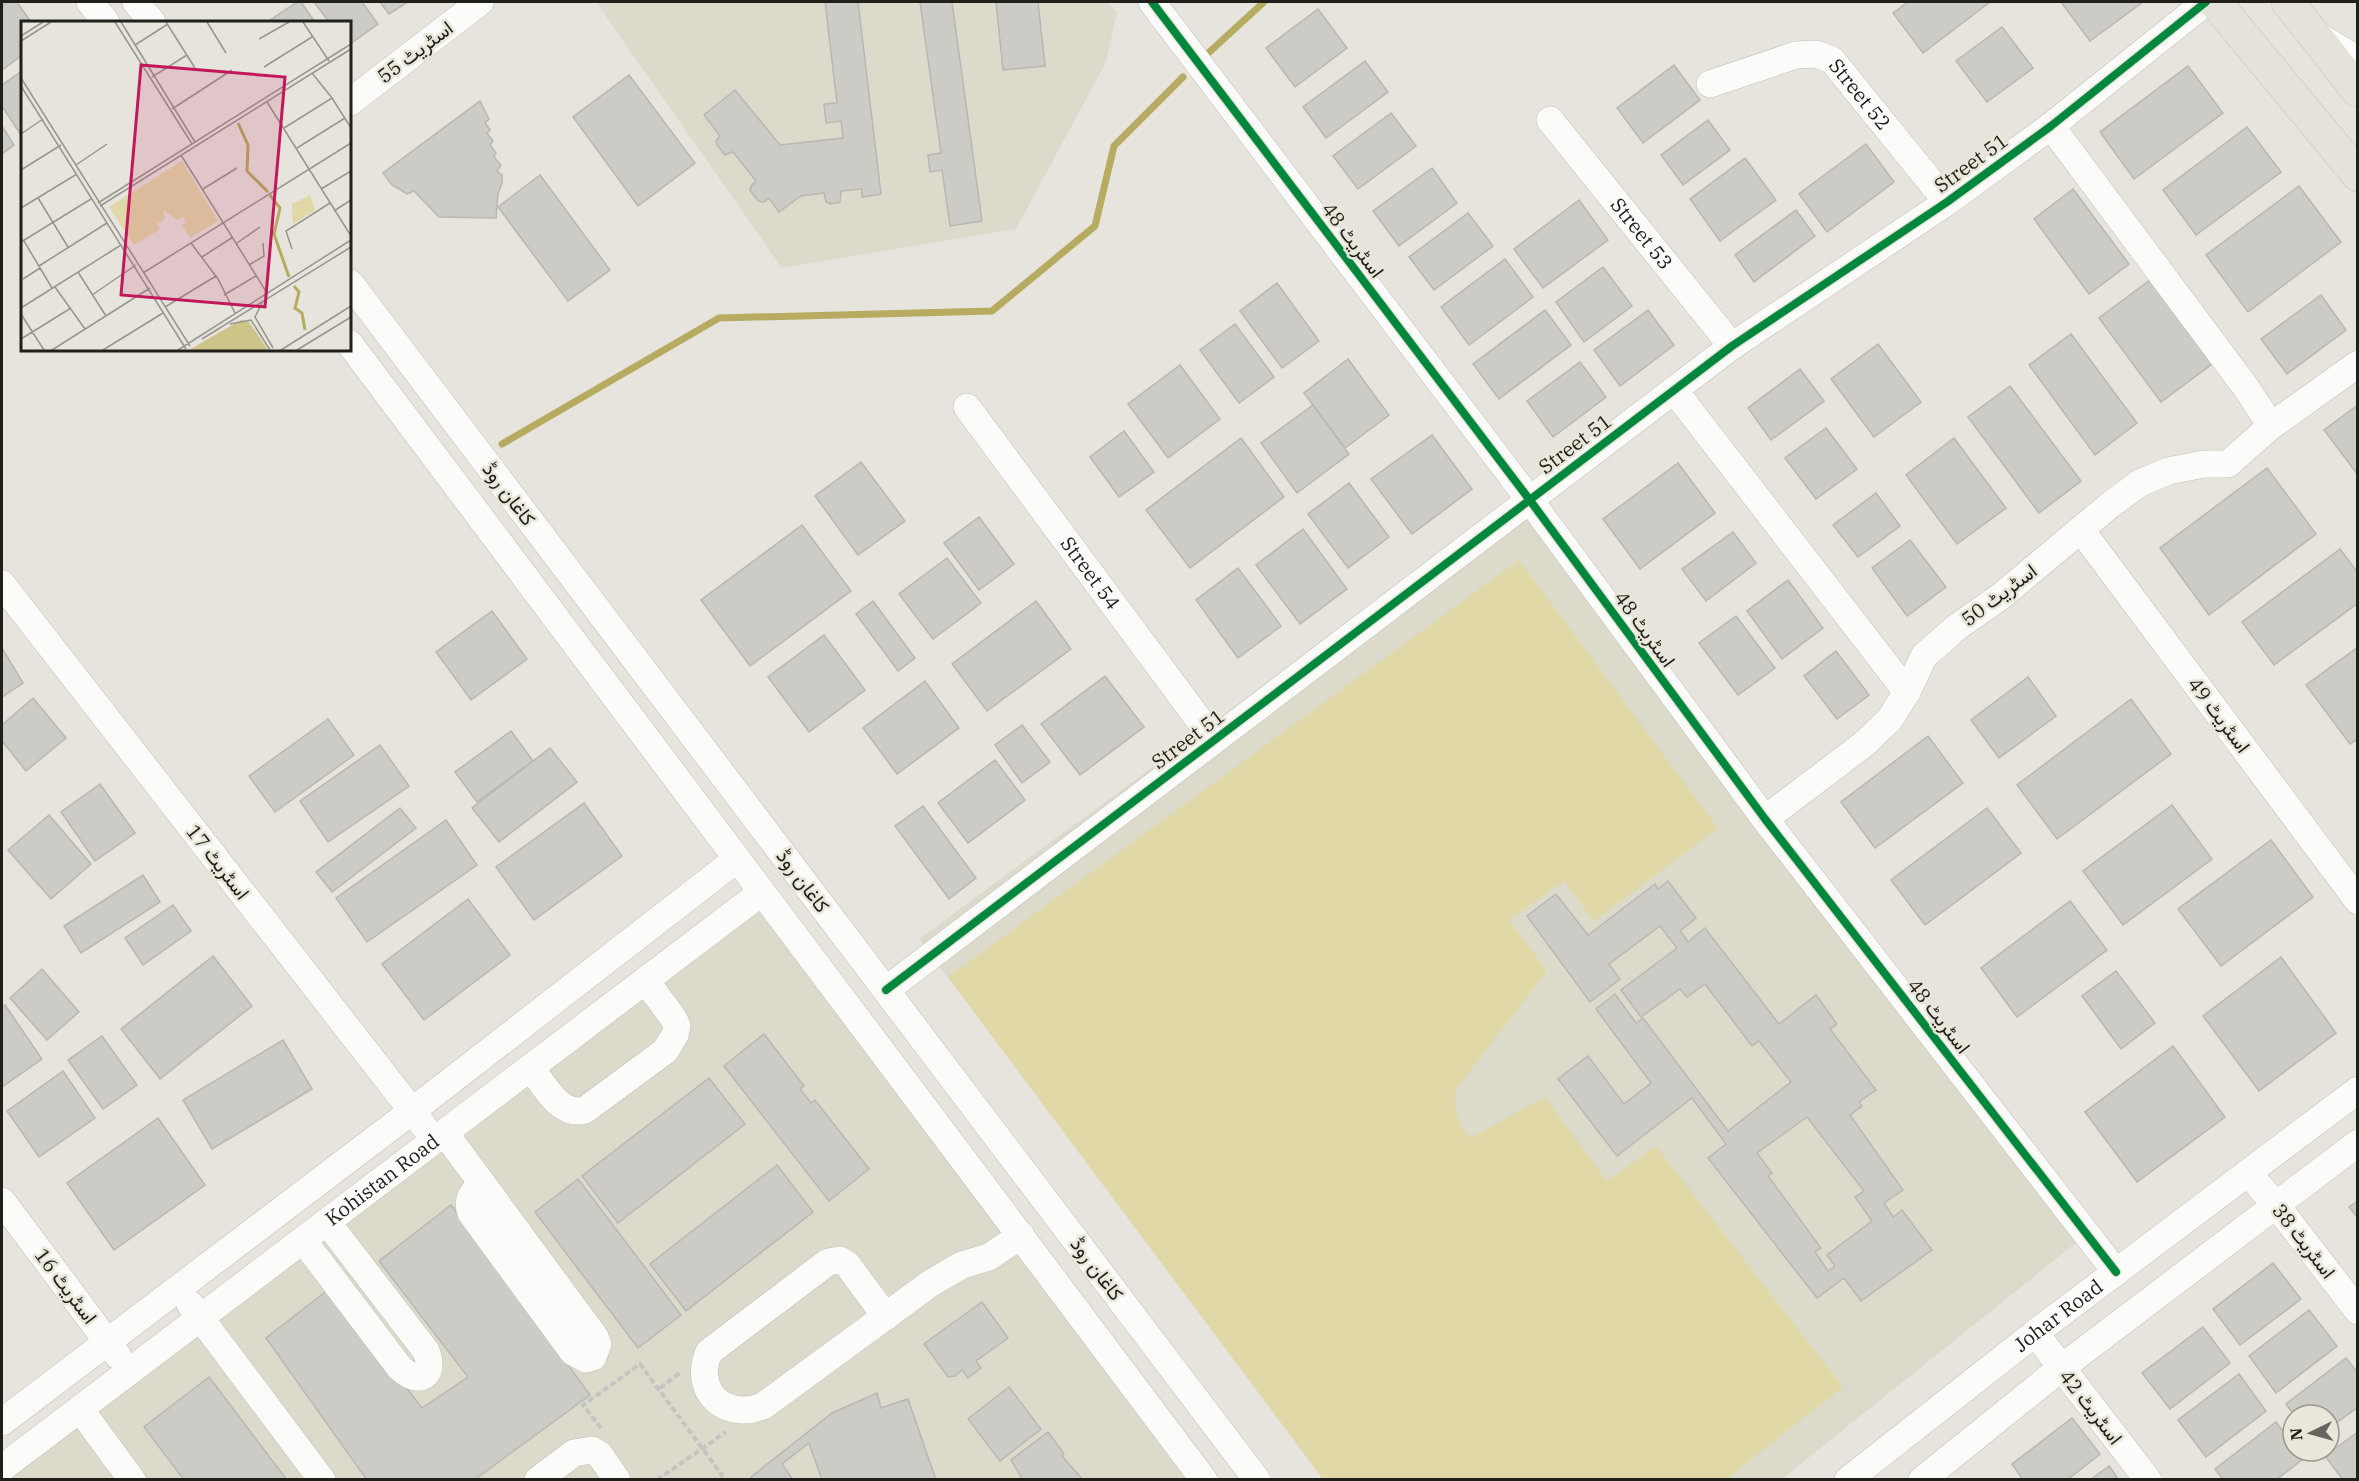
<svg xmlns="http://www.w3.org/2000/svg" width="2359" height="1481" viewBox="0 0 2359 1481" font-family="'IBM Plex Serif',Vazirmatn,serif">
  <rect width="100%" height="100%" fill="#e6e4dc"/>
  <g fill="#dcdacb">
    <polygon points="596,2 1109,2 1117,12 1106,62 1016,229 782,268"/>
    <polygon points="1521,496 2078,1241 1782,1479 1323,1479 919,939"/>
    <polygon points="762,892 1203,1480 2,1480"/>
  </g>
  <path fill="#e0d8a6" d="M1519,560L1718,828L1594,921L1564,881L1509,920L1547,971L1457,1088C1451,1100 1459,1132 1472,1137L1545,1097L1607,1181L1656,1146L1843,1387L1726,1479H1323L948,977Z"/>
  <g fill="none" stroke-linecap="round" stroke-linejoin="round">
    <g stroke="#b6ab60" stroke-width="7">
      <polyline points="1205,56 1264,2"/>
      <polyline points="502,444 719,318 992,311 1095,226 1114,146 1183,77"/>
    </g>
  </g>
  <g fill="#cccbc5" stroke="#b9b7b2" stroke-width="1.5" fill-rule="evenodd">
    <polygon points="8,2 17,2 31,22 22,22 22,55 2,70 2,6"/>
    <polygon points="297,2 301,2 315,22 272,22 270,20"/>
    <polygon points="314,2 362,2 378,24 350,44 350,22 329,22"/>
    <polygon points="380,2 408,2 389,14"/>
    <polygon points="825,2 858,2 881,194 862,197 862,189 841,191 840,202 830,204 826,202 824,193 801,196 779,212 769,198 764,202 758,201 750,190 751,186 756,181 733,152 725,155 717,145 716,141 720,136 704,115 735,90 780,145 843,138 841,121 826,123 824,104 837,103"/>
    <polygon points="920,2 955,2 952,2 982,221 950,226 942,170 930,172 928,155 941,153"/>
    <polygon points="996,2 1038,2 1045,66 1003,70"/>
    <polygon points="1908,2 1990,2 1923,53 1893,13"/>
    <polygon points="2061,2 2143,2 2090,41"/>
    <polygon points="1318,9 1347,48 1295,87 1266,48"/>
    <polygon points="2002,27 2033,68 1987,102 1956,61"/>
    <polygon points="1365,61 1388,92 1326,138 1303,107"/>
    <polygon points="1674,65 1700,100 1643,143 1617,108"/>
    <polygon points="2188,66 2223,113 2134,179 2100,132"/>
    <polygon points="22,71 22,135 21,135 2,106 2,85"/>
    <polygon points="629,75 695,163 638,206 573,117"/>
    <polygon points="480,101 489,119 485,123 490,130 487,133 493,141 490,145 496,153 494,157 501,165 497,171 502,175 502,183 498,194 496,218 439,217 414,191 407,194 392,185 383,173"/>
    <polygon points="1391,113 1416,146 1358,189 1333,156"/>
    <polygon points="1708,120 1730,150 1683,185 1661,155"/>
    <polygon points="2,126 14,145 2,154"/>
    <polygon points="2247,127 2281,172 2196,235 2163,190"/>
    <polygon points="1866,144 1894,182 1827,232 1799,194"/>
    <polygon points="1745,158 1776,200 1720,241 1690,199"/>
    <polygon points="1432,168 1457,203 1399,246 1373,211"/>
    <polygon points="540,175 610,270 568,301 498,207"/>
    <polygon points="2299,186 2341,242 2248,312 2206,255"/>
    <polygon points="2073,189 2129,264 2089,294 2034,219"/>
    <polygon points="1579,200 1608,240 1543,288 1514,249"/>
    <polygon points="1796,210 1815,236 1754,282 1735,255"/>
    <polygon points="1468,213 1493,246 1434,290 1409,257"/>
    <polygon points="1505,259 1533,297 1469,345 1441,307"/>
    <polygon points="1603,267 1632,306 1584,342 1556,302"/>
    <polygon points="2150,280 2212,364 2161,402 2099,318"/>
    <polygon points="1277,283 1319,341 1282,368 1240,311"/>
    <polygon points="2321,295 2346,330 2287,374 2261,339"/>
    <polygon points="1545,310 1571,345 1499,399 1473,364"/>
    <polygon points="1648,310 1674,345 1620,386 1594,350"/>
    <polygon points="1235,324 1274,377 1239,403 1200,350"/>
    <polygon points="2071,334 2137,423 2095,455 2029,365"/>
    <polygon points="1878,344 1921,402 1874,437 1831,379"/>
    <polygon points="1348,359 1389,415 1345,448 1304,393"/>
    <polygon points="1580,362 1606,397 1553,437 1527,401"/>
    <polygon points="1180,365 1220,419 1168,458 1128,404"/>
    <polygon points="1800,369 1824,401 1771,440 1748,408"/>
    <polygon points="2010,386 2081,481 2039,513 1968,417"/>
    <polygon points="1313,405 1349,454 1297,493 1261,443"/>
    <polygon points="2358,405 2358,475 2324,430"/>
    <polygon points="1826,428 1857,469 1816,499 1785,458"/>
    <polygon points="1124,431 1154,472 1119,497 1090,457"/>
    <polygon points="1432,435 1472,489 1412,534 1371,479"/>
    <polygon points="1241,438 1284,497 1190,568 1146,510"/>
    <polygon points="1954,438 2006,508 1957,544 1906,475"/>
    <polygon points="861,462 905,521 858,555 815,496"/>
    <polygon points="1678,463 1715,513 1640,569 1603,519"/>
    <polygon points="2267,468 2316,534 2209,615 2160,548"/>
    <polygon points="1349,483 1389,537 1348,568 1308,514"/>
    <polygon points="1876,493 1900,526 1858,557 1833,525"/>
    <polygon points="979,517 1014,564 979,590 944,543"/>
    <polygon points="802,525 851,591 750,666 701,600"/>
    <polygon points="1303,529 1347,589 1300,624 1256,565"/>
    <polygon points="1733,532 1756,563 1706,601 1682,569"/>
    <polygon points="1910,540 1946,587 1907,616 1872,568"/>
    <polygon points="2340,549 2358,573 2358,603 2274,665 2242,622"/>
    <polygon points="947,558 981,603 933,639 899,594"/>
    <polygon points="1238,568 1281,626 1238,658 1196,600"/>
    <polygon points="1788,580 1823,628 1782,659 1747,611"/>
    <polygon points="873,601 915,658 898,671 856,614"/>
    <polygon points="1036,601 1071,649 987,711 952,664"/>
    <polygon points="492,611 527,659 471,700 436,652"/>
    <polygon points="1736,616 1775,668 1738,695 1699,643"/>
    <polygon points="824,635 865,690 809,732 768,677"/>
    <polygon points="2358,647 2358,739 2350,744 2306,685"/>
    <polygon points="2,648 23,683 2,697"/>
    <polygon points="1836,651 1869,695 1837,719 1804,676"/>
    <polygon points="1105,676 1144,727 1080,775 1041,724"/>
    <polygon points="2028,677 2056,716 1999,758 1971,720"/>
    <polygon points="925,681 959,728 897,774 863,728"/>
    <polygon points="33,698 66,738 26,771 2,741 2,725"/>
    <polygon points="2131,699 2171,754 2057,839 2017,785"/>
    <polygon points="328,719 354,755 275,812 249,776"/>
    <polygon points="1022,725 1050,762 1022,783 995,745"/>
    <polygon points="511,731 533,761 477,802 455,772"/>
    <polygon points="1928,736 1963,783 1875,848 1841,802"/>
    <polygon points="380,745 409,786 328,842 300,801"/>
    <polygon points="550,748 577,782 499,842 472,808"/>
    <polygon points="995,760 1025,800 968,843 938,803"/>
    <polygon points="100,784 135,833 95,861 61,812"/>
    <polygon points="584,803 622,856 534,920 496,867"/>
    <polygon points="2172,805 2212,859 2123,925 2083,871"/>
    <polygon points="923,806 976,878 949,899 895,826"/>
    <polygon points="400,808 416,828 332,892 316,872"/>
    <polygon points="1987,808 2021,853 1925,925 1891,880"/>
    <polygon points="49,815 91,864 51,899 8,850"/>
    <polygon points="446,820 477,865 367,942 336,898"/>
    <polygon points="2271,840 2313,897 2221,966 2178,909"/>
    <polygon points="143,875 160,902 81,953 64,926"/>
    <path d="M1668,881L1696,918L1680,931L1688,942L1705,928L1779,1024L1816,995L1837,1024L1830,1029L1876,1090L1859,1102L1862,1106L1850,1115L1903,1190L1884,1203L1893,1217L1902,1210L1932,1250L1861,1301L1844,1278L1817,1298L1708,1158L1726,1144L1692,1098L1617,1156L1558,1079L1588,1056L1624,1104L1651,1083L1596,1009L1615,994L1636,1023L1643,1018L1728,1131L1791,1082L1759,1041L1752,1046L1705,984L1687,997L1680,989L1641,1017L1621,990L1677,948L1660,926L1609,964L1620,979L1590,1002L1527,916L1556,894L1588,935L1655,884L1658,889ZM1807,1117L1864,1191L1855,1197L1872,1221L1827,1255L1835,1266L1828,1271L1815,1252L1821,1248L1768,1176L1772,1173L1757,1153Z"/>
    <polygon points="468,899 510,955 424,1020 382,964"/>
    <polygon points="2070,901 2107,950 2017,1017 1981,968"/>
    <polygon points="173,905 191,931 143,965 125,938"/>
    <polygon points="213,956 252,1006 160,1079 121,1029"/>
    <polygon points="2281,957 2336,1033 2259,1091 2203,1016"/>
    <polygon points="42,969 79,1012 47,1040 10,998"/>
    <polygon points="2116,971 2155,1023 2121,1049 2082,996"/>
    <polygon points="5,1005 42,1059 2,1087 2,1008"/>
    <polygon points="764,1034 804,1086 800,1089 811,1103 815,1100 869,1169 829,1201 724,1066"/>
    <polygon points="102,1036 137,1085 103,1109 68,1060"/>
    <polygon points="283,1040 312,1089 212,1149 183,1100"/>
    <polygon points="2173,1046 2225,1117 2137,1182 2085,1112"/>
    <polygon points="63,1071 95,1118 39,1157 7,1111"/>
    <polygon points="709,1078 745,1124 618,1223 582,1176"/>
    <polygon points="158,1118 205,1185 114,1250 67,1183"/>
    <polygon points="777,1165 813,1212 686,1311 650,1264"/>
    <polygon points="578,1179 681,1315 638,1348 535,1212"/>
    <polygon points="2358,1201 2358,1218 2349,1207"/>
    <polygon points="451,1205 590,1395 474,1480 367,1480 266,1338 329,1289 422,1408 468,1377 379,1261"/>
    <polygon points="2273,1263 2301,1299 2240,1345 2213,1309"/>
    <polygon points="982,1302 1008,1338 976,1361 981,1368 968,1378 962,1370 955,1376 948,1377 924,1344"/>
    <polygon points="2309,1310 2337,1346 2276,1393 2249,1356"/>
    <polygon points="2203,1327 2230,1363 2170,1409 2142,1373"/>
    <polygon points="2346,1358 2358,1373 2358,1407 2329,1428 2329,1415 2294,1415 2286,1404"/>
    <polygon points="2239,1374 2266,1411 2206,1457 2178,1420"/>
    <polygon points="209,1377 287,1480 184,1480 144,1427"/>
    <polygon points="1009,1387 1041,1429 1000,1461 968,1419"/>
    <polygon points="877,1393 881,1408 908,1399 936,1480 822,1480 809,1443 782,1464 793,1480 753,1480 751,1477 832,1413"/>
    <polygon points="2072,1418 2100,1454 2067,1480 2023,1480 2012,1464"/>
    <polygon points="2276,1422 2293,1445 2293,1451 2297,1451 2303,1459 2276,1480 2223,1480 2215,1469"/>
    <polygon points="1048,1432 1064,1454 1062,1456 1083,1480 1023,1480 1011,1460"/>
    <polygon points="2358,1432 2358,1480 2343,1480 2325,1456"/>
    <polygon points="2109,1466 2119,1480 2090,1480"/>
  </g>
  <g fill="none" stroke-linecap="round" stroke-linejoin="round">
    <defs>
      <g id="minor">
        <polyline points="90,2 106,22"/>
        <polyline points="136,2 152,22"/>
        <polyline points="1152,2 1529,499 1765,819 2116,1272"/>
        <polyline points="2322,38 2358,60"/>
        <path id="s1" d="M1710,84L1796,55L1816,54L1832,60L1947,202"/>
        <polyline points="350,102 480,2"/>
        <path id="s2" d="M1550,120L1732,346"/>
        <polyline points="2051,126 2247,389 2271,426"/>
        <polyline points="350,283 1257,1480"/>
        <polyline points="350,344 1204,1480"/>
        <polyline points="1674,390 1907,692"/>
        <path id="s3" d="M967,407L1214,740"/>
        <polyline points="2081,530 2358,901"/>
        <polyline points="2,584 423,1125"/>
        <polyline points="1765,819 1864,744 1890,719 1907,692 1924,656 1957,627 2000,597 2110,505 2140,483 2168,471 2204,464 2228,464 2271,426 2358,364"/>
        <polyline points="886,990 1732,346 1947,202 2051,126 2206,2"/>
        <path d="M531,1068C544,1085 560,1117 585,1110L665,1051L675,1035L677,1026L674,1019L646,981"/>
        <path d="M445,1133L595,1337L598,1344L593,1357L586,1359L573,1352L471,1213C466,1200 472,1193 481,1184"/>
        <polyline points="2248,1173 2276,1205 2358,1311"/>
        <polyline points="2,1201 118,1356"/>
        <path d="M303,1240L400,1368C420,1386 436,1376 426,1351L327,1222"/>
        <polyline points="190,1304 322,1480"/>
        <path d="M886,1317L847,1264L840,1260L828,1262L709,1352C692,1391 725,1421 763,1406L931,1283L962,1265L989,1257L1021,1235"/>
        <polyline points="2035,1333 2148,1480"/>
        <polyline points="80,1409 132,1480"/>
        <polyline points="2,1422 412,1111 737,859"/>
        <path id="s4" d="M2,1468L762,892"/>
        <polyline points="538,1480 574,1453 592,1450 600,1455 617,1480"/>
        <path id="s5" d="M1848,1480L2035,1333L2358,1090"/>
        <polyline points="1922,1480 2061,1368 2358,1143"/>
      </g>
      <g id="major">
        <polyline points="2215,2 2358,175"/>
        <polyline points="2288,2 2358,91"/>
      </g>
    </defs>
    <use href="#minor" stroke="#c1bfb9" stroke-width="28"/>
    <use href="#major" stroke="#c1c0bc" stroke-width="34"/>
    <g stroke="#c4c4c2" stroke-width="4" stroke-dasharray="6 3" stroke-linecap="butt">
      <polyline points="660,1388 681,1372"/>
      <polyline points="601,1428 583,1405 640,1364 722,1475 716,1480"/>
      <polyline points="657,1480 726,1432"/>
    </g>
    <use href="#minor" stroke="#fbfbfa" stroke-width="27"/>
    <use href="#major" stroke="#e5e3d9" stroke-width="33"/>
    <defs>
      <g id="cycleway">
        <polyline points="1152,2 1529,499 1765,819 2116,1272"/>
        <polyline points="886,990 1732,346 1947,202 2051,126 2206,2"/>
      </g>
    </defs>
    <use href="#cycleway" stroke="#e9e7d9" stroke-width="11"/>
    <use href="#cycleway" stroke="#00873e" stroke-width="8"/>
  </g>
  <g text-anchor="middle" stroke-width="5" stroke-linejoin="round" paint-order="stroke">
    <g font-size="20" fill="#201f1a" stroke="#e9e7d9">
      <text transform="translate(415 52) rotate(-37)" y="7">اسٹریٹ 55</text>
      <text dy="7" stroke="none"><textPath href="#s1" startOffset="172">Street 52</textPath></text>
      <text transform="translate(1971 163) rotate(-36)" y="7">Street 51</text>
      <text dy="7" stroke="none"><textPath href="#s2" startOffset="146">Street 53</textPath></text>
      <text transform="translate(1353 240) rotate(53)" y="7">اسٹریٹ 48</text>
      <text transform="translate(1575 444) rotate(-37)" y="7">Street 51</text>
      <text transform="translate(509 494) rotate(53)" y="7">کاغان روڈ</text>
      <text dy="7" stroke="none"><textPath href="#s3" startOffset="207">Street 54</textPath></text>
      <text transform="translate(1999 595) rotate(-37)" y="7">اسٹریٹ 50</text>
      <text transform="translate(1645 629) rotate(54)" y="7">اسٹریٹ 48</text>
      <text transform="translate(2219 715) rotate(53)" y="7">اسٹریٹ 49</text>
      <text transform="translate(1188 739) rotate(-37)" y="7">Street 51</text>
      <text transform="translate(218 862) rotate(52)" y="7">اسٹریٹ 17</text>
      <text transform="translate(803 881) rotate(53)" y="7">کاغان روڈ</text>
      <text transform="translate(1939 1016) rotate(52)" y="7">اسٹریٹ 48</text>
      <text dy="7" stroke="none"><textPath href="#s4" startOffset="477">Kohistan Road</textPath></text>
      <text transform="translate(2304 1241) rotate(52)" y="7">اسٹریٹ 38</text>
      <text transform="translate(1097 1269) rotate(53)" y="7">کاغان روڈ</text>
      <text transform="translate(66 1286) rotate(53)" y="7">اسٹریٹ 16</text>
      <text dy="7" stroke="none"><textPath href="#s5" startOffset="267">Johar Road</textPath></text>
      <text transform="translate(2091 1407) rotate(52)" y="7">اسٹریٹ 42</text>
    </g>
  </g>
  <g transform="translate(21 21)">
    <rect width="330" height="330" fill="#e6e4dc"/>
    <path d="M161,140L197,200L169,217L161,204L165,201L162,196L157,199L142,189L144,198L136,203L139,208L113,224L88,186ZM289,174L294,189L272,203L271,183Z" fill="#e0d8a6"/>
    <path d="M220,299L228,301L247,329H168Z" fill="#cdc48a"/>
    <path fill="none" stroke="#b6ab60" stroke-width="3" d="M217,102L227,124L226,150L247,171M249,174L259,187L253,213L268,256M273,265L278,271L274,287L281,292L284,309"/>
    <path fill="none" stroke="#97958e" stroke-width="1.5" d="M94,1L171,123M100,1L174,121M145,1L174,47M186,1L205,32M282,1L308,40M0,15L22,1M238,18L268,1M0,20L30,1M114,24L147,3M243,46L291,16M291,52L311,77M131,56L166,34M0,57L169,325M0,65L165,328M246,81L330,215M151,88L211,49M263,107L311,77L330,107M0,113L22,98M276,127L324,97M160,134L246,272M55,144L86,123M0,149L40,124M182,168L216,147M300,168L330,150M17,177L47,226M77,182L330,23M79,185L330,28M0,187L56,153M313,190L330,179M3,220L31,267M0,221L70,178M170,222L197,258L214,292M216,222L239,206M271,228L265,210L309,182M181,236L212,216M228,244L243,235L242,222M18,245L86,202M57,251L85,295M122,252L330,122M2,258L19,247M34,266L64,308M71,274L115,244M203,274L235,255M241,282L234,296L252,327M144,286L195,255M0,287L100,224M0,293L23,329M209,303L230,299L249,329M0,318L50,287M181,318L330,226M31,329L129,267M82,329L142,292M157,329L330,219M260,329L330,285M276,329L330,296"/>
    <path fill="#c2185b" fill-opacity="0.15" stroke="#c2185b" stroke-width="3" d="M120,44L264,56L244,286L100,274Z"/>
    <rect width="330" height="330" fill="none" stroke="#201f1a" stroke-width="3"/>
  </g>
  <rect width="2359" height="1481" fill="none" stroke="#201f1a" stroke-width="6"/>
  <g transform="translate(2311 1433) rotate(265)"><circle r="28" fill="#e9e7d9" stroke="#99978d" stroke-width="1.5"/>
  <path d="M0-4.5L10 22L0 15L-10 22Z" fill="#65645e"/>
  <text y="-9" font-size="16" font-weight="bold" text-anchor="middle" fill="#201f1a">N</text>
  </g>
</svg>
